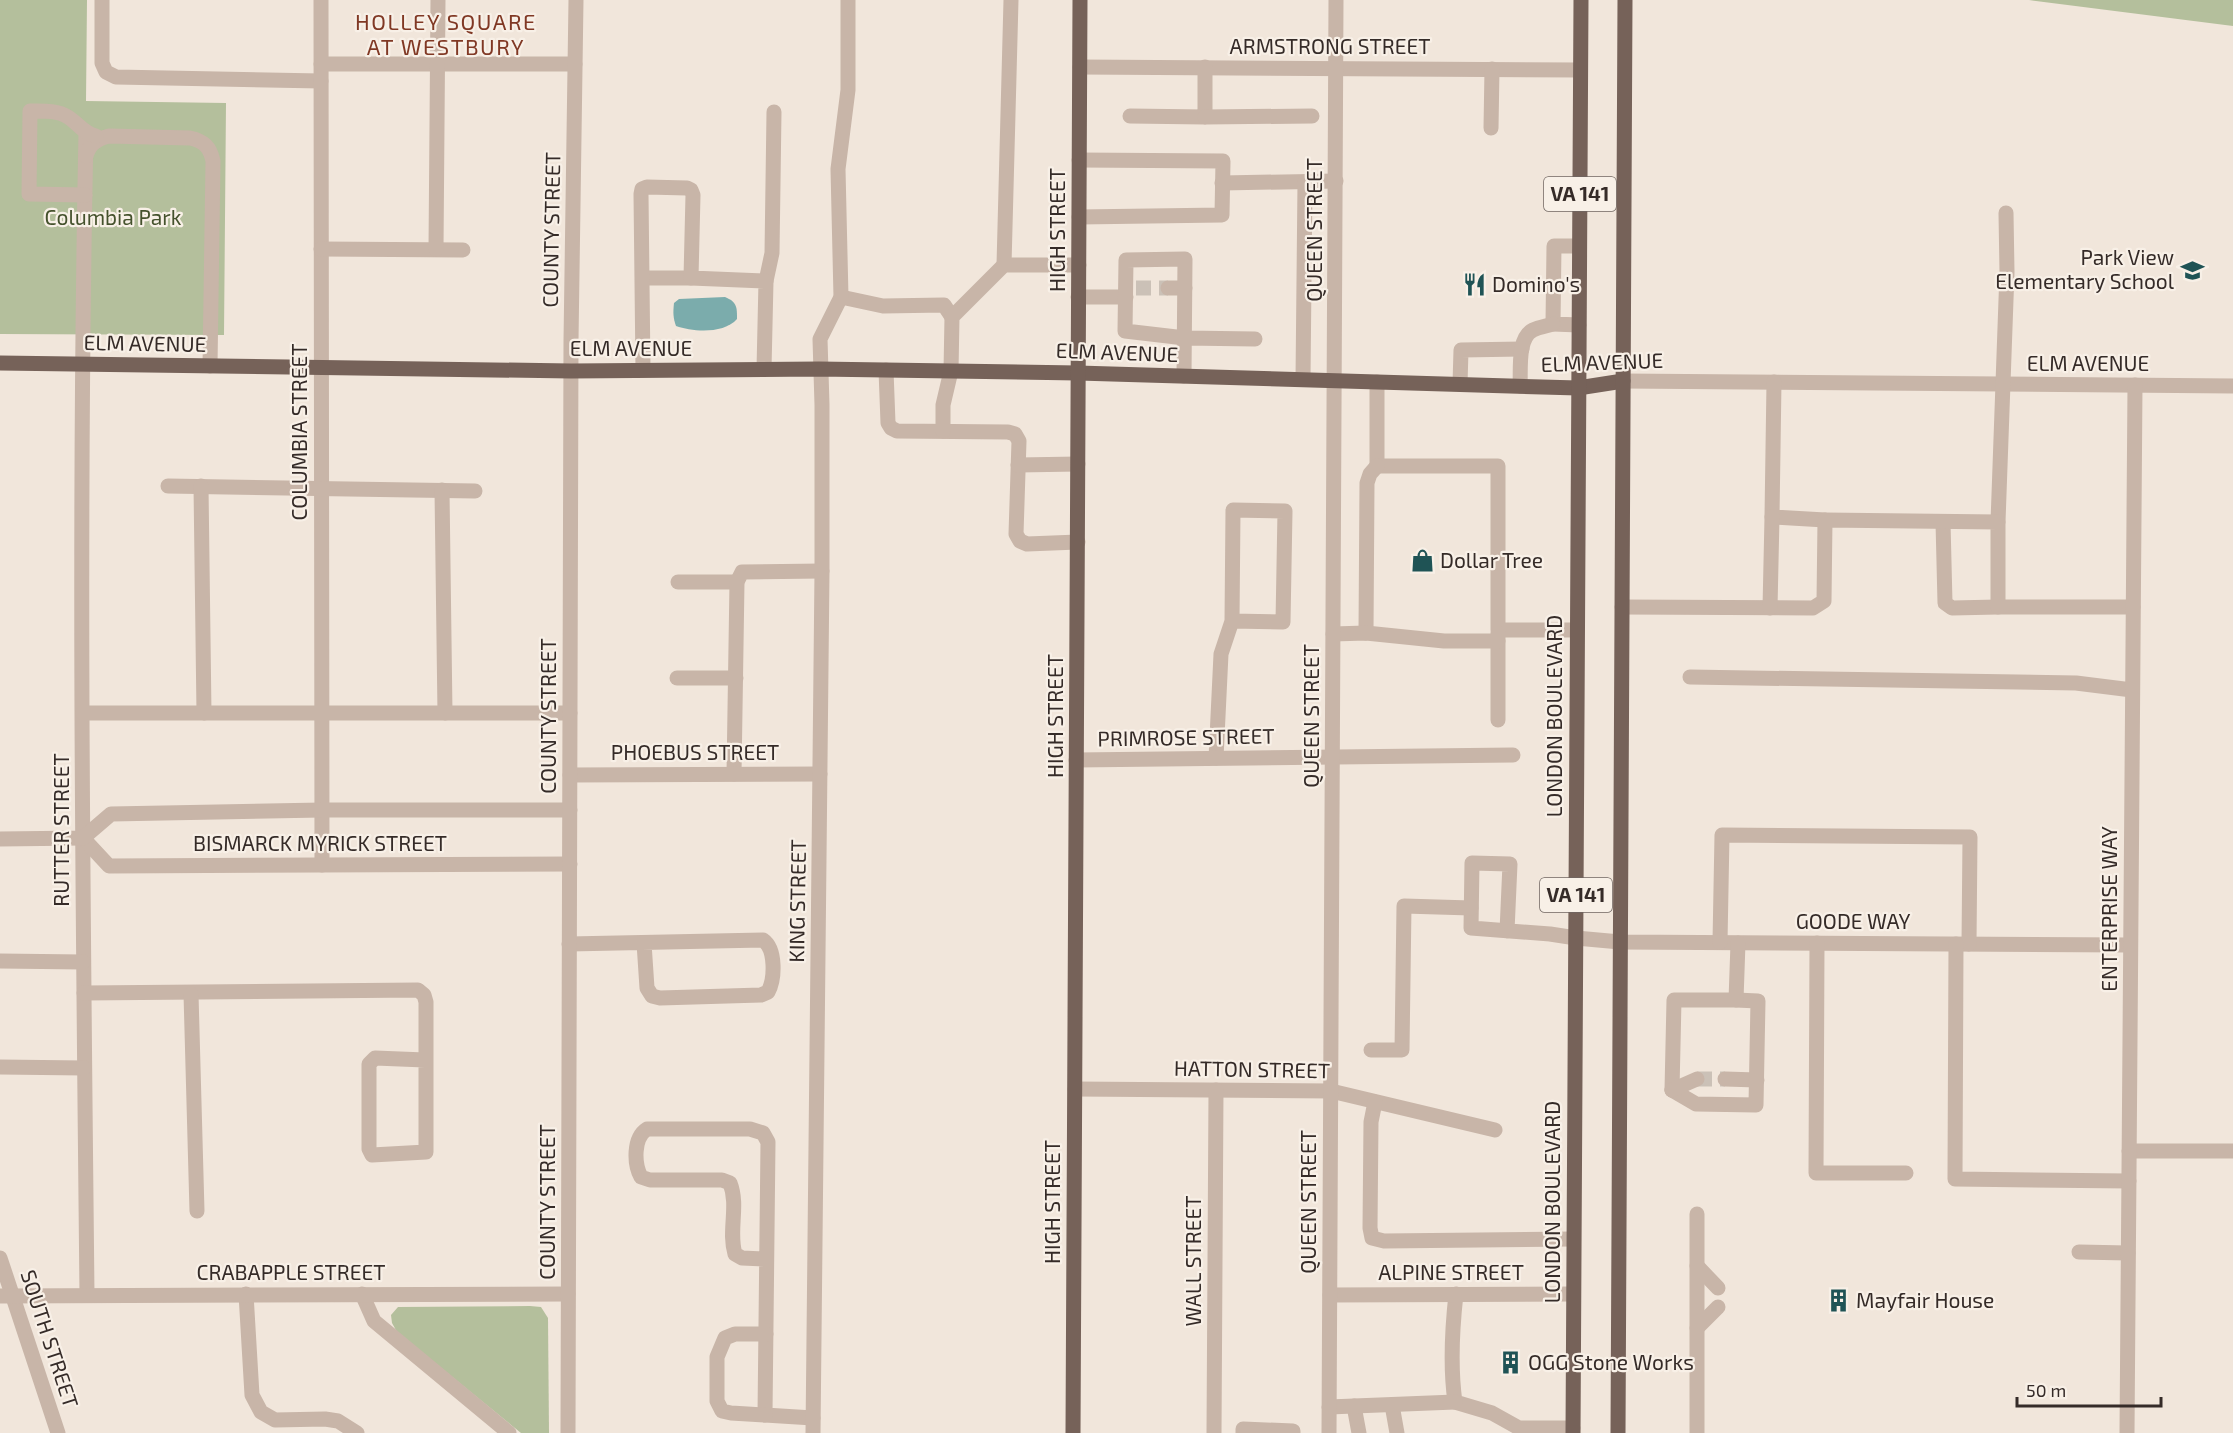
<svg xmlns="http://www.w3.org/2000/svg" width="2233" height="1433" viewBox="0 0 2233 1433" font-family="'Exo 2',sans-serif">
  <rect width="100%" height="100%" fill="#f1e6db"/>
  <g fill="#b4bf9c">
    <polygon points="0,0 87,0 86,101 226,103 224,335 0,334"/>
    <polygon points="2029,0 2233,0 2233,26"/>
    <polygon points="530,1306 541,1307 548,1318 549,1433 521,1433 397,1332 392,1323 391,1315 398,1307"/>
  </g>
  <path fill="#7bacac" d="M725,297C737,302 737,307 737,319C724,334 693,332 676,326C673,318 673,312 674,303L679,299Z"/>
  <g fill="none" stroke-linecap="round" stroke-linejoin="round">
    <g stroke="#cbc1b7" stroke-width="15" stroke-dasharray="15 8" stroke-linecap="butt">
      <polyline points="1136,288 1168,288"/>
      <polyline points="1697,1079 1725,1079"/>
    </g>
    <g stroke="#c8b5a8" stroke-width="15">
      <polyline points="102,0 102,63 106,72 116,77 321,81"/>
      <polyline points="321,0 322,865"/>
      <polyline points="321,64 575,64"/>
      <polyline points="1080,67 1580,70"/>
      <polyline points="1130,116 1205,117 1205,67"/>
      <polyline points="1205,117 1312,116"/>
      <polyline points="1491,128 1492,69"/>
      <path d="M86,134C78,521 83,908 87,1295"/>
      <path d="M86,156C89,144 97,139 109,136L190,138C204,141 210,147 213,161L210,366"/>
      <polyline points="1222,183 1336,181"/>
      <path d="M85,195L29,194L30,111C43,111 57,110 68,117C79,124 83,133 96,136"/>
      <polyline points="1079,217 1222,215 1223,161 1079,160"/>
      <polyline points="321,249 463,250"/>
      <polyline points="436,249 438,0"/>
      <polyline points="1004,265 1011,0"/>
      <polyline points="643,278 691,278"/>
      <polyline points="766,281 772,253 774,112"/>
      <polyline points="1168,288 1185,288"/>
      <polyline points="841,297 883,306 944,305 952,317"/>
      <polyline points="1078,297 1126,297"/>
      <polyline points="1579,325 1553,324 1554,246 1579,246"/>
      <polyline points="643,370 641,194 642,189 647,187 687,188 691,190 693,195 691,278 766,281 764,369"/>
      <polyline points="886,370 888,423 891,428 897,431 1008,432 1015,434 1019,441 1016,534 1020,541 1027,544 1078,542"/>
      <polyline points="1184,376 1185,259 1126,260 1125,331 1185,338 1255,339"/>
      <polyline points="1303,379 1305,182"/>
      <polyline points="1623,381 2233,386"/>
      <polyline points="1377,382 1377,466 1498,466 1498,630 1577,630"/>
      <polyline points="1774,382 1772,517 1825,520"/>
      <polyline points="1460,384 1461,350 1522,349"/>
      <path d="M1520,386C1521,370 1517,338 1533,330C1539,327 1547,326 1553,324"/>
      <polyline points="943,431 943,405 951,371 952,317 1004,265 1079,265"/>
      <polyline points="1018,465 1078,464"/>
      <polyline points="168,486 475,491"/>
      <polyline points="201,486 204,713"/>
      <polyline points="442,490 445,713"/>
      <polyline points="1943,522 1945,603 1952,608 1998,607"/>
      <polyline points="1998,522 2007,272 2006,213"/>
      <polyline points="678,582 737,582"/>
      <polyline points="1622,607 1813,608 1824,601 1825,520 1998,522 1998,607 2133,607"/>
      <polyline points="1770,608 1772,517"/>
      <polyline points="1366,633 1367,483 1370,474 1377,466"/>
      <polyline points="1498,633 1498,720"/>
      <polyline points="1333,634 1366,633 1444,641 1498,641"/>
      <polyline points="1690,677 2076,683 2132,690"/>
      <polyline points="677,678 736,678"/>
      <polyline points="83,713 570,713"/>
      <polyline points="1216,758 1221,654 1232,621 1233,510 1285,511 1283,622 1232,621"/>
      <polyline points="1076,760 1513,755"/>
      <polyline points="734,774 737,582 742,572 822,571"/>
      <polyline points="570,775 820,774"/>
      <polyline points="83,838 109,866 570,864"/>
      <polyline points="0,839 83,838 111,814 322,810 570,810"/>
      <polyline points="1507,931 1510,864 1472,863 1471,928 1550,934 1576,938 1620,942 2130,945"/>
      <polyline points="1720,942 1722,835 1970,837 1969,944"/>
      <polyline points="1817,943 1816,1173 1906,1173"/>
      <path d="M569,944L763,940C776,949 775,979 768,992L761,995L660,998L652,996L647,988L644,943"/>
      <polyline points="1956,944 1955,1179 2129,1181"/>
      <polyline points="0,961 83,962"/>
      <polyline points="84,993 418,990 424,995 426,1002 426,1152 372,1155 369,1149 369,1064 375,1058 425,1060"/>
      <polyline points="191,994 197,1211"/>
      <polyline points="1371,1050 1402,1050 1404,906 1471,908"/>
      <polyline points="0,1067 84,1068"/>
      <polyline points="1725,1079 1757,1080"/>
      <polyline points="1075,1089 1331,1091 1495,1130"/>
      <polyline points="1672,1090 1696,1104 1756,1105 1758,1001 1736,1000"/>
      <polyline points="1672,1090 1674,1000 1736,1000 1738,943"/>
      <polyline points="1672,1090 1697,1079"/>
      <polyline points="1375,1102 1371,1122 1370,1228 1372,1238 1384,1241 1573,1239"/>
      <polyline points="2129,1151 2233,1151"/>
      <polyline points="2079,1252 2128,1253"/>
      <polyline points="0,1258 58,1433"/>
      <path d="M766,1259L742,1258L735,1254C728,1231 739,1206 730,1183L722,1180H650L641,1177C634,1164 633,1138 647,1129H750L763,1133L768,1142L765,1415L813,1418"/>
      <polyline points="1697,1266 1718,1288"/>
      <polyline points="246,1294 252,1395 261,1412 275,1420 325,1419 338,1421 357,1433"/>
      <polyline points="362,1294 374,1321 509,1433"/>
      <path d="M1456,1294C1452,1330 1450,1367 1455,1402L1492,1413L1519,1428H1573"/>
      <polyline points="1330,1295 1573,1294"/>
      <polyline points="0,1296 568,1294"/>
      <polyline points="1697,1328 1718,1307"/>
      <polyline points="1392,1405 1397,1433"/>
      <polyline points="1354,1406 1359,1433"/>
      <polyline points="1329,1407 1455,1402"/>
      <polyline points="765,1415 731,1413 722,1411 717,1401 717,1357 725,1338 735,1334 766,1334"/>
      <polyline points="568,1433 571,341 576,0"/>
      <polyline points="813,1433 822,571 822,405 820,339 841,297 838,169 848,90 848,0"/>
      <polyline points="1214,1433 1216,1090"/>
      <polyline points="1243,1433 1243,1429 1293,1431 1293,1433"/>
      <polyline points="1329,1433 1336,0"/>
      <polyline points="1697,1433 1697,1214"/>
      <polyline points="2127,1433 2135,385"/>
    </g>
    <g stroke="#766259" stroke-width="15">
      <polyline points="0,363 571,371 819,369 1078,373 1578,388 1623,381"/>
      <polyline points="1073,1433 1080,0"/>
      <polyline points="1573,1433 1581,0"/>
      <polyline points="1618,1433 1625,0"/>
    </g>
  </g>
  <defs>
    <symbol id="school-bare" viewBox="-9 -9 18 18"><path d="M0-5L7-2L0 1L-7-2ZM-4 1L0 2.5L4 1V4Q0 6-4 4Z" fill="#1f5355" stroke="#f8f0e7" stroke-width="2.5" paint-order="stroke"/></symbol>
    <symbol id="restaurant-bare" viewBox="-9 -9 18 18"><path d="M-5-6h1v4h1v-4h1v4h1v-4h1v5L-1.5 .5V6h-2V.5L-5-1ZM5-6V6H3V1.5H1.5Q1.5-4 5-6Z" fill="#1f5355" stroke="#f8f0e7" stroke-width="2.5" paint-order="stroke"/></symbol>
    <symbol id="shop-bare" viewBox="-9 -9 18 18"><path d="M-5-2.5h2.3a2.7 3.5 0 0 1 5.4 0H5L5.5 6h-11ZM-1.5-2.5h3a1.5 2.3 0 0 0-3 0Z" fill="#1f5355" stroke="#f8f0e7" stroke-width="2.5" paint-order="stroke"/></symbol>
    <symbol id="building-bare" viewBox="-9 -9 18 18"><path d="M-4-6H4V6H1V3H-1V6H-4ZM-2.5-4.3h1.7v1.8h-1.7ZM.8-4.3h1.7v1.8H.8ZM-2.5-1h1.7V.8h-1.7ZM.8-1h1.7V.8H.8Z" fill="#1f5355" stroke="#f8f0e7" stroke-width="2.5" paint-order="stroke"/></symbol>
  </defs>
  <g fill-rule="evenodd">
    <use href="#school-bare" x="2176" y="254" width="33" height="33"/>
    <use href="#restaurant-bare" x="1458" y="268" width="33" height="33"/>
    <use href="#shop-bare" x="1406" y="544" width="33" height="33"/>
    <use href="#building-bare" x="1822" y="1284" width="33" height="33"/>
    <use href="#building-bare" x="1494" y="1346" width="33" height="33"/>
  </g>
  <g text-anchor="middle" stroke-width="4.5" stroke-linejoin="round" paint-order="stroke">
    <g fill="#f8f0e7" stroke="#706661" stroke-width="1.5">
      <rect x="1544" y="177" width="72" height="34" rx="4.5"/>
      <rect x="1540" y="878" width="72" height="34" rx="4.5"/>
    </g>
    <g font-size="20" font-weight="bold" fill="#352b28">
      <text x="1580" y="201">VA 141</text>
      <text x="1576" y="902">VA 141</text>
    </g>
    <g font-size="21" fill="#352b28" stroke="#f8f0e7">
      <text x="1330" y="54">ARMSTRONG STREET</text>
      <text transform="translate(552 230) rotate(-89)" y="7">COUNTY STREET</text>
      <text transform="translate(1058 230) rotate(-90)" y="7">HIGH STREET</text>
      <text transform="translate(1315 230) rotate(-90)" y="7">QUEEN STREET</text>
      <text transform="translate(145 344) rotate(1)" y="7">ELM AVENUE</text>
      <text x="631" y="356">ELM AVENUE</text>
      <text transform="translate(1117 353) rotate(2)" y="7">ELM AVENUE</text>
      <text transform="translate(1602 363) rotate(-2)" y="7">ELM AVENUE</text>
      <text x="2088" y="371">ELM AVENUE</text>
      <text transform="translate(300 432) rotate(-90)" y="7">COLUMBIA STREET</text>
      <text transform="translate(549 716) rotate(-90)" y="7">COUNTY STREET</text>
      <text transform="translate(1056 716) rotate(-90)" y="7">HIGH STREET</text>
      <text transform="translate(1312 716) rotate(-90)" y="7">QUEEN STREET</text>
      <text transform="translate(1555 716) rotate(-90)" y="7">LONDON BOULEVARD</text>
      <text transform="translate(1186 738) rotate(-1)" y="7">PRIMROSE STREET</text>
      <text x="695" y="760">PHOEBUS STREET</text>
      <text transform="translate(62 830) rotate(-90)" y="7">RUTTER STREET</text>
      <text x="320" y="851">BISMARCK MYRICK STREET</text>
      <text transform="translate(798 901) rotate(-89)" y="7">KING STREET</text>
      <text transform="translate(2110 909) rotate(-90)" y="7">ENTERPRISE WAY</text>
      <text x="1853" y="929">GOODE WAY</text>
      <text transform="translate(1252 1070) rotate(1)" y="7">HATTON STREET</text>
      <text transform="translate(548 1202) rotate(-90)" y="7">COUNTY STREET</text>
      <text transform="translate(1053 1202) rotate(-90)" y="7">HIGH STREET</text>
      <text transform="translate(1309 1202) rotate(-90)" y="7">QUEEN STREET</text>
      <text transform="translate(1553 1202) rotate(-90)" y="7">LONDON BOULEVARD</text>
      <text transform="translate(1194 1261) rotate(-90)" y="7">WALL STREET</text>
      <text x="291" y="1280">CRABAPPLE STREET</text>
      <text x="1451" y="1280">ALPINE STREET</text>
      <text transform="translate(49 1339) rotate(72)" y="7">SOUTH STREET</text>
    </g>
    <g font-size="21" fill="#45522d" stroke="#f8f0e7">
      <text x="113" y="225">Columbia Park</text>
    </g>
    <g font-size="21" fill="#352b28" stroke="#f8f0e7" text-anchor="start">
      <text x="2174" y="265" text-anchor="end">Park View<tspan x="2174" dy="24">Elementary School</tspan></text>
      <text x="1492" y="292">Domino's</text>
      <text x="1440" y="568">Dollar Tree</text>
      <text x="1856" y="1308">Mayfair House</text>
      <text x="1528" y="1370">OGG Stone Works</text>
    </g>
    <g font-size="22" letter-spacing="1.5" fill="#803824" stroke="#f8f0e7">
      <text x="446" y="30">HOLLEY SQUARE<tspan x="446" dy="25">AT WESTBURY</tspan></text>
    </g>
  </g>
  <path d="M2017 1397v9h144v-9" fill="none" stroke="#352b28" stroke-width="3"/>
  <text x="2026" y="1397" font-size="18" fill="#352b28" stroke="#f8f0e7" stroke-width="4.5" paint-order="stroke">50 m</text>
</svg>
